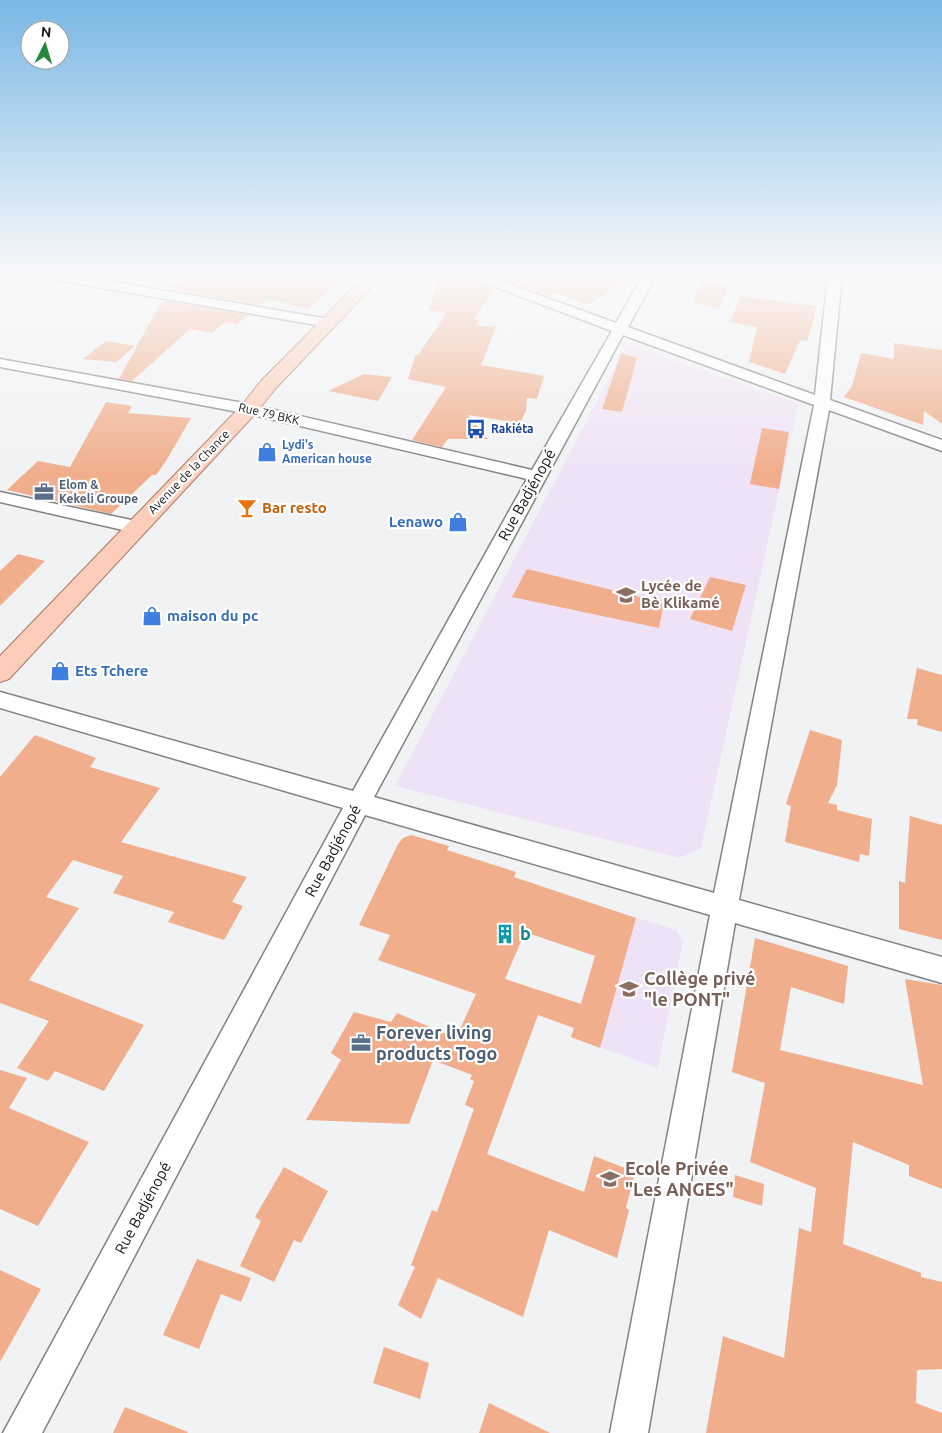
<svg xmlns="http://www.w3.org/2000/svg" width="942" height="1433" viewBox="0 0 942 1433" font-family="Ubuntu,sans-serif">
  <rect width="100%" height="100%" fill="#f1f2f4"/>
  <g fill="#f0e2f6">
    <polygon points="627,344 798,404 701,848 679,858 395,786"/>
    <polygon points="609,909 676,930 683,941 658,1068 571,1037"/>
  </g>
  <g fill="#f0ae8c" fill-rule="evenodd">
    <polygon points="240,272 350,272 308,309 268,299 260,305 169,289 188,273 239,280"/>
    <polygon points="440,272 454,272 495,289 473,319 479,320 476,325 496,327 481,365 544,376 537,399 527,398 526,411 520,423 468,415 488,439 448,439 442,447 412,440 446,387 408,379 416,354 418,355 447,313 429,310"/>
    <polygon points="481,272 576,272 624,281 588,305 554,293 548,296"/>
    <polygon points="701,280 729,284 720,308 693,303"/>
    <polygon points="741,296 816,306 813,323 807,341 800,340 785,374 749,362 757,327 730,322"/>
    <polygon points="165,301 248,315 237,324 225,322 212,333 190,329 132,381 119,379 159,306"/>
    <polygon points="106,341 135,346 116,362 83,359"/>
    <polygon points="894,343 942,350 942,424 924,411 923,425 844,397 852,386 861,353 894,359"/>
    <polygon points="621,353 637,358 622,412 602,409"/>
    <polygon points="364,374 392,377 378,401 328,391"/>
    <polygon points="106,402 132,406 128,413 191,418 166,461 156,475 152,475 111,514 7,490 38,461 70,467"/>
    <polygon points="762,428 789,432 779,489 750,484"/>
    <polygon points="18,554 45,561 0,606 0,571"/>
    <polygon points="527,569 664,603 659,628 512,597"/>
    <polygon points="710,577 746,585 732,631 690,619"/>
    <polygon points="917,668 942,675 942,732 917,725 918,719 907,719"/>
    <polygon points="810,730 842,740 837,785 828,803 837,805 837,810 872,819 869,856 860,854 859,862 785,842 791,806 786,804"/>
    <polygon points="35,735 96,758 90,767 160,788 121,842 247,877 232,902 243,906 224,940 168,922 174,912 113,893 123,876 73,860 46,897 79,908 29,980 144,1025 104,1091 55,1071 48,1081 17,1068 49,1021 0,1003 0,777"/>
    <polygon points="910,816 942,825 942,940 899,929 899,881 905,883"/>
    <path d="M411,835L449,846L447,850L516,872L514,877L636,918L600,1048L571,1037L574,1028L538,1015L487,1154L584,1192L594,1156L635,1172L626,1208L629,1210L617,1258L549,1230L523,1317L438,1278L421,1319L398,1305L415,1267L411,1265L432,1210L437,1212L474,1109L465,1105L474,1081L470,1079L472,1075L433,1060L409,1124L306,1120L341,1060L331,1053L354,1012L391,1022L397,1013L456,1038L476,994L378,960L390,935L359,925L398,844L403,838ZM525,932L595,956L581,1004L505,979Z"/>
    <polygon points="755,938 848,966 844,1004 791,987 780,1050 923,1085 905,979 942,985 942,1189 909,1176 909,1165 853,1142 843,1244 921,1273 921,1277 942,1282 942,1369 917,1370 916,1403 942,1413 942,1433 706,1433 723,1336 784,1358 799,1228 811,1232 816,1188 750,1162 765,1083 732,1072"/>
    <polygon points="0,1070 27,1078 9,1108 89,1142 38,1226 0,1209"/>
    <polygon points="284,1167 328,1191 301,1243 294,1240 274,1282 240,1266 261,1221 255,1217"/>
    <polygon points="735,1175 764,1184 762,1206 733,1197"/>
    <polygon points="197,1259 251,1278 241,1302 221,1294 199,1349 163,1335"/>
    <polygon points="0,1270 41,1289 0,1362"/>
    <polygon points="384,1347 429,1363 420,1399 373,1383"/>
    <polygon points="489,1403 550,1433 479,1433"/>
    <polygon points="125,1407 188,1432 187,1433 113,1433"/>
  </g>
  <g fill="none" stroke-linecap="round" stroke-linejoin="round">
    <defs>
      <g id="minor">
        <polygon points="27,272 57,272 328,319 335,323 328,327 33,276"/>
        <path d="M456,272H475L616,323L645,272H658L628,327L815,395L827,285L822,272H835L841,285L830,400L942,440V451L829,410L739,900L942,957V983L735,923L648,1433H610L710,915L365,815L42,1433H3L343,808L0,708V692L353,791L527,479L249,414L0,367V359L249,404L532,470L612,331ZM623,335L814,405L714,893L374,797Z"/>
        <polygon points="0,492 136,521 143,523 145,527 143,531 136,533 0,502"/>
      </g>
      <polygon id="primary" points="369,272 386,272 275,389 256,413 9,679 0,682 0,656 242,405 261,381"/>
    </defs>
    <use href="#minor" stroke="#818284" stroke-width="3"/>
    <use href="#primary" stroke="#aa7760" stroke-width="2"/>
    <use href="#minor" fill="#fff" fill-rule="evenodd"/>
    <use href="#primary" fill="#fccdb8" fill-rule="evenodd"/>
  </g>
  <linearGradient id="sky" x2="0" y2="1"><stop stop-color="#79b8e5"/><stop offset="0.58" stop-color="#f9f9fa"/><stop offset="1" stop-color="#f9f9fa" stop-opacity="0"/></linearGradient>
  <rect width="942" height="473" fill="url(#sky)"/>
  <defs>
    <symbol id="bus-bare" viewBox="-9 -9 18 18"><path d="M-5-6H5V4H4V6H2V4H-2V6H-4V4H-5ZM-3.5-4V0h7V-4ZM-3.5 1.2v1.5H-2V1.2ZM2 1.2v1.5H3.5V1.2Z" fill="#1a4fb4" stroke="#fff" stroke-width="2.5" paint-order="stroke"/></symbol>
    <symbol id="shop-bare" viewBox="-9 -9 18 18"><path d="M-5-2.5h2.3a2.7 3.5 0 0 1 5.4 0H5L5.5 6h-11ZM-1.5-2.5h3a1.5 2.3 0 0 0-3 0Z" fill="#3f7fe0" stroke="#fff" stroke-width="2.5" paint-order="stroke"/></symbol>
    <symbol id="office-bare" viewBox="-9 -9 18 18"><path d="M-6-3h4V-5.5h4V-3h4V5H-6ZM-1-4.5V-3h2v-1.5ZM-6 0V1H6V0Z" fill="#5c6f8a" stroke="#fff" stroke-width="2.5" paint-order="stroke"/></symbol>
    <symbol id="bar-bare" viewBox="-9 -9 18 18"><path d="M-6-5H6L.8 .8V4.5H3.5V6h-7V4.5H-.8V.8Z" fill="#e8710a" stroke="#fff" stroke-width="2.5" paint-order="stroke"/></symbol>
    <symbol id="school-bare" viewBox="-9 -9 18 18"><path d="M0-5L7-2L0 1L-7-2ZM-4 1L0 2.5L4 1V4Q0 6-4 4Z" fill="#8d6e63" stroke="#fff" stroke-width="2.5" paint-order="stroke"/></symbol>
    <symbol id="building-bare" viewBox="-9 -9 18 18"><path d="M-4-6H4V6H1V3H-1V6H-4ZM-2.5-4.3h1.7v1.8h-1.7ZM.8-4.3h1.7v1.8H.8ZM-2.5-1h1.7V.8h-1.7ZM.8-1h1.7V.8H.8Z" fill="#0f9aa8" stroke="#fff" stroke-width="2.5" paint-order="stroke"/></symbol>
  </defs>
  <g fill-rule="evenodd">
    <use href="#bus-bare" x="462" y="415" width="28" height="28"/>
    <use href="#shop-bare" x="253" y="438" width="28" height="28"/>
    <use href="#office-bare" x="30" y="478" width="28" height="28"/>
    <use href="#bar-bare" x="233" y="494" width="28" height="28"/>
    <use href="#shop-bare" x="444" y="508" width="28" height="28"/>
    <use href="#school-bare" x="612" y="581" width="28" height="28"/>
    <use href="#shop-bare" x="138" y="602" width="28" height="28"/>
    <use href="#shop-bare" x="46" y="657" width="28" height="28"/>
    <use href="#building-bare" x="491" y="920" width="28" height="28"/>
    <use href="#school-bare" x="615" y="975" width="28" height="28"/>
    <use href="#office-bare" x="347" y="1029" width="28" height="28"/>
    <use href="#school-bare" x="596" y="1165" width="28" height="28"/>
  </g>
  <g text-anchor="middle" stroke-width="4.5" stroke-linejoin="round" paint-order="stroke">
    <g font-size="12" fill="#141415" stroke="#fff">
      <text transform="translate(269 414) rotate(13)" y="4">Rue 79 BKK</text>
      <text transform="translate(189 472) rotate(-46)" y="4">Avenue de la Chance</text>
    </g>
    <g font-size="12" font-weight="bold" fill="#164399" stroke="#fff" text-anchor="start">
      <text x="491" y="433">Rakiéta</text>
    </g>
    <g font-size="12" font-weight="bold" fill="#366cbe" stroke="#fff" text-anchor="start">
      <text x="282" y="449">Lydi's<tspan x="282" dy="14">American house</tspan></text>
    </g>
    <g font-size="12" font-weight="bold" fill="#4e5e75" stroke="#fff" text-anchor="start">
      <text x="59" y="489">Elom &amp;<tspan x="59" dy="14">Kekeli Groupe</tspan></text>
    </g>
    <g font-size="15" fill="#141415" stroke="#fff">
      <text transform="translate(527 495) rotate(-61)" y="5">Rue Badjénopé</text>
      <text transform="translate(333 851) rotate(-62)" y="5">Rue Badjénopé</text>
      <text transform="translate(143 1208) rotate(-62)" y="5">Rue Badjénopé</text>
    </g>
    <g font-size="15" font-weight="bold" fill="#c56008" stroke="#fff" text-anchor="start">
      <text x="262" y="513">Bar resto</text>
    </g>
    <g font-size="15" font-weight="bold" fill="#366cbe" stroke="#fff" text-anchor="start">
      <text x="443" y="527" text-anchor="end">Lenawo</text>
      <text x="167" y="621">maison du pc</text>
      <text x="75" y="676">Ets Tchere</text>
    </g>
    <g font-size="15" font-weight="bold" fill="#785e54" stroke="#fff" text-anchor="start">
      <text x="641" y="591">Lycée de<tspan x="641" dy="17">Bè Klikamé</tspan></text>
    </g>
    <g font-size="18" font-weight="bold" fill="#0d838f" stroke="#fff" text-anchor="start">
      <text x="520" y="940">b</text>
    </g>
    <g font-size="18" font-weight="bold" fill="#785e54" stroke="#fff" text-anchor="start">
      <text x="644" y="985">Collège privé<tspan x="644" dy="21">"le PONT"</tspan></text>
      <text x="625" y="1175">Ecole Privée<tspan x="625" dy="21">"Les ANGES"</tspan></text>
    </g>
    <g font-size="18" font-weight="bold" fill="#4e5e75" stroke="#fff" text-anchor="start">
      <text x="376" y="1039">Forever living<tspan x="376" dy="21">products Togo</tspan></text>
    </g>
  </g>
  <g transform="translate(45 45) rotate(5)"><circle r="24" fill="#ffffff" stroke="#a1a1a1"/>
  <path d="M0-4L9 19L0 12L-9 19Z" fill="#24873b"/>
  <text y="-8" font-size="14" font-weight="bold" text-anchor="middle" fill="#141415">N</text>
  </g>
</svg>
